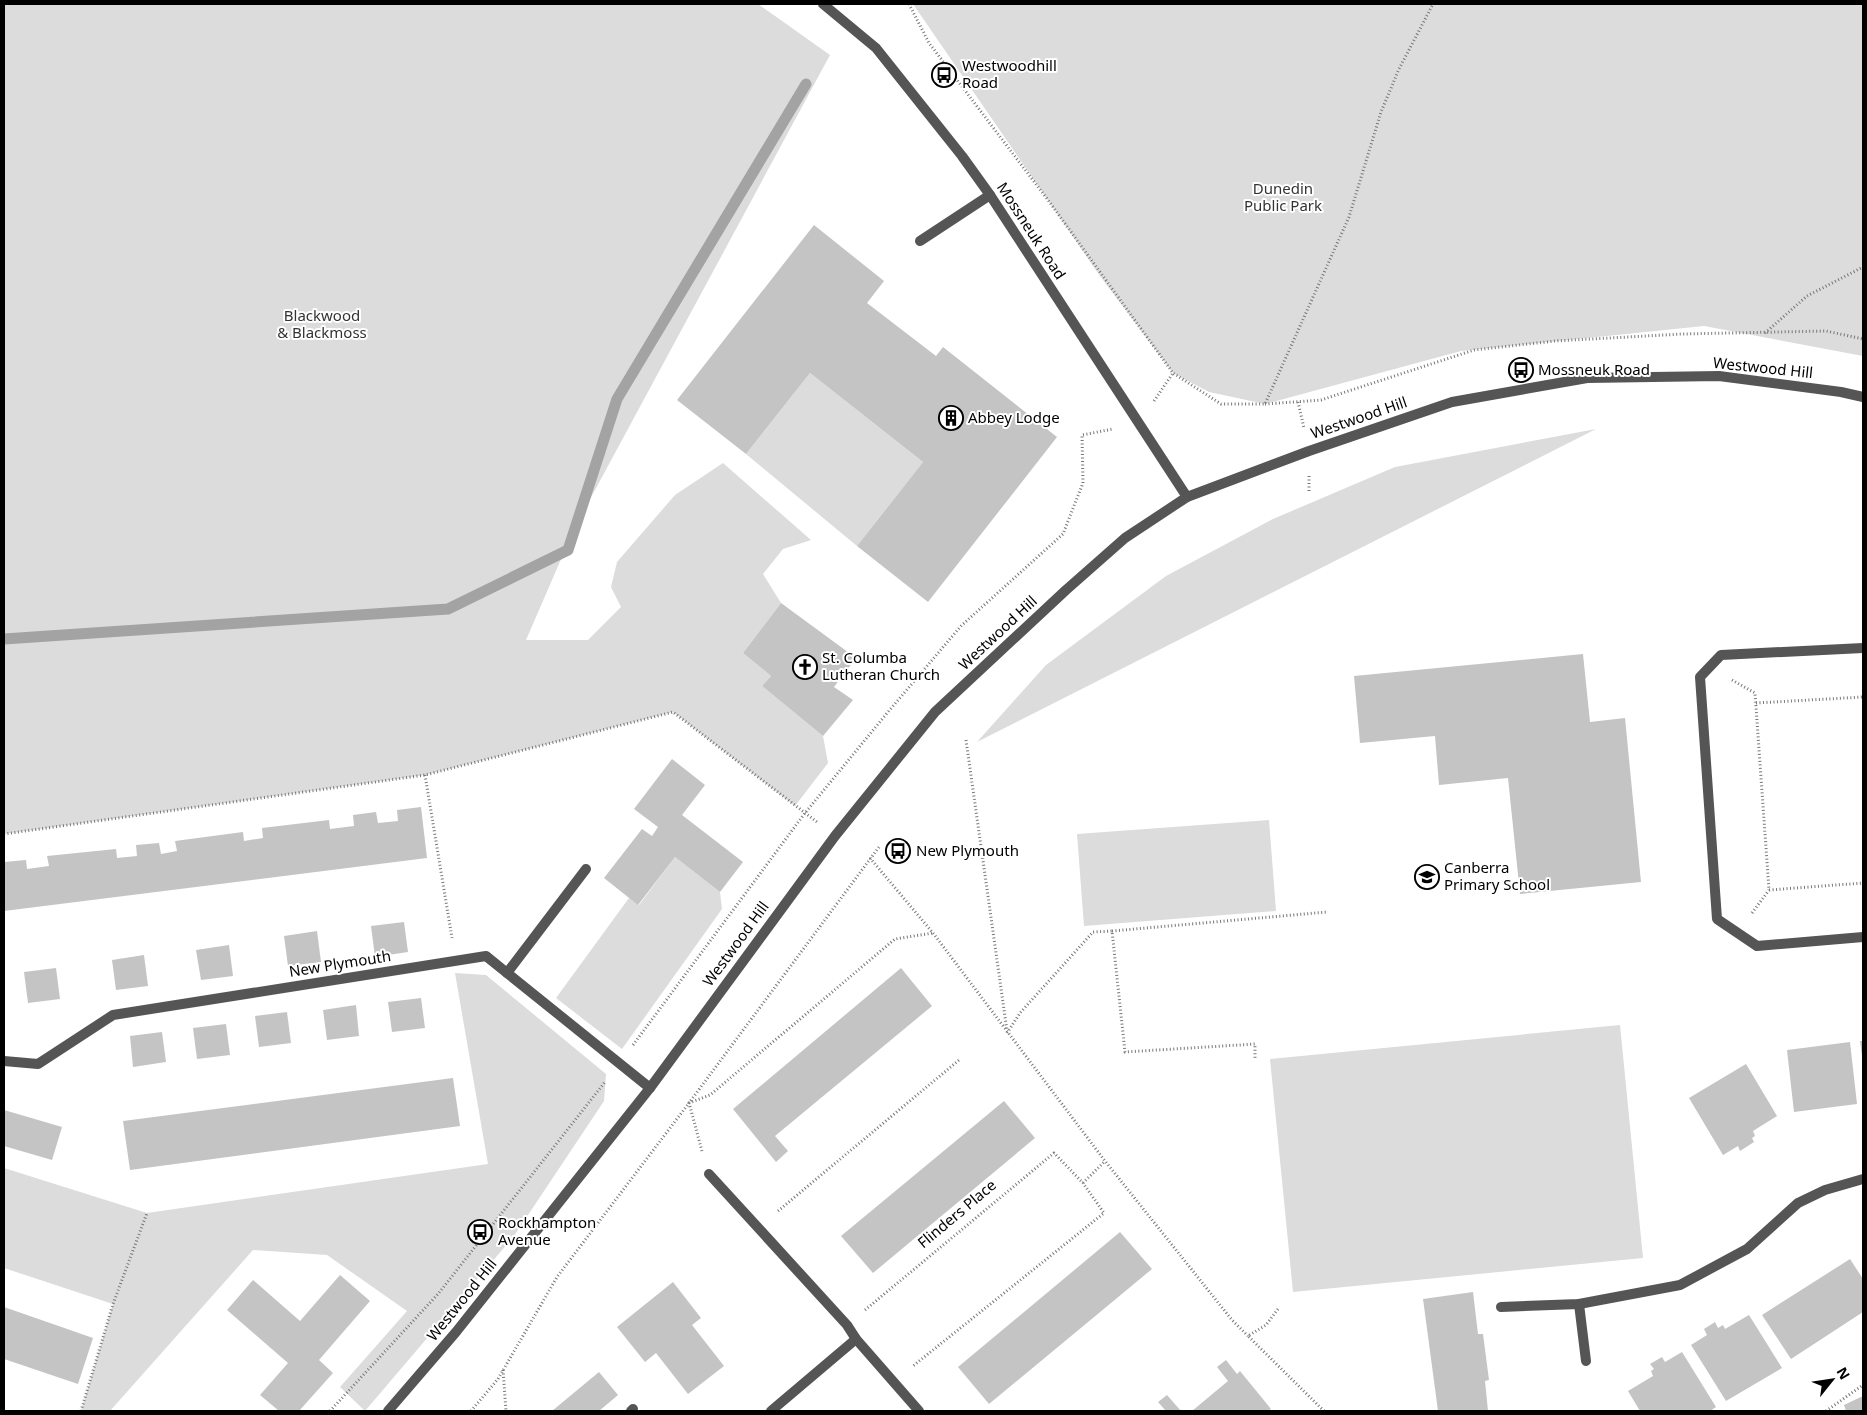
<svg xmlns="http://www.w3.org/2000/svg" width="1867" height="1415" viewBox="0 0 1867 1415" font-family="'Noto Sans',sans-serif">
  <rect width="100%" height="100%" fill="#fff"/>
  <g fill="#dcdcdc">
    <polygon points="4,4 758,4 830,55 575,527 526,640 588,640 621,607 611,587 617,562 675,495 723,463 811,540 783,549 763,574 781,603 743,653 771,676 762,686 823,736 828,763 795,806 673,712 425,775 4,834"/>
    <polygon points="913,4 1863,4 1863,356 1704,326 1461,351 1265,404 1209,392 1173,373 1100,276"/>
    <polygon points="810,373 923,462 857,546 746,454"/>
    <polygon points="1596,429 977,742 1046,665 1166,576 1273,519 1395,467"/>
    <polygon points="1269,820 1276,911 1084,926 1077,834"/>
    <polygon points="675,857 720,892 722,909 622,1049 556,998 629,898 639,905"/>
    <polygon points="455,973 486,975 606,1074 604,1101 514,1236 365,1411 340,1387 407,1311 327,1255 253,1250 110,1411 81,1411 113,1304 4,1268 4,1168 147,1213 488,1164"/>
    <polygon points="1620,1025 1643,1258 1293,1292 1270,1059"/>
  </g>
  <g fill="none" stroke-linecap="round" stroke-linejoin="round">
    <polyline stroke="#a3a3a3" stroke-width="11" points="4,639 448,609 568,550 617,399 806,84"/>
  </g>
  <g fill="#c4c4c4">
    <polygon points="814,225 884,281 867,303 936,356 943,347 1057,437 928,602 857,546 923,462 810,373 746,454 677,400"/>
    <polygon points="781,603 856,658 834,687 853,700 823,736 762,686 771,676 743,653"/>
    <polygon points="1583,654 1590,722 1625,718 1641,882 1520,894 1508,778 1439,785 1435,736 1360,743 1354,676"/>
    <polygon points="672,759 705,785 682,815 743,862 720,892 675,857 638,905 604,878 642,829 652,836 658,827 634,809"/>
    <polygon points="421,807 427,858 4,911 4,862 26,860 27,869 49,866 47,856 116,849 117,858 137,856 136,845 159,843 161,854 177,851 175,841 243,832 244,841 263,838 262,828 329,820 330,829 354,826 353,815 376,812 378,823 398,821 397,810"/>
    <polygon points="404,922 408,952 375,957 371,926"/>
    <polygon points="317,931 321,962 288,966 284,936"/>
    <polygon points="229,945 233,976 201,980 196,950"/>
    <polygon points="144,955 148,986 116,990 112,960"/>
    <polygon points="56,968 60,999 28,1003 24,972"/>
    <polygon points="901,968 932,1006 775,1136 788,1151 776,1162 733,1109"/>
    <polygon points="421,998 425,1028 392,1032 388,1002"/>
    <polygon points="356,1005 359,1036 327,1040 323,1010"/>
    <polygon points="287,1012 291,1043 259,1047 255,1016"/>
    <polygon points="226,1024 230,1055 197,1059 193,1028"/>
    <polygon points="162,1032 166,1062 133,1067 130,1036"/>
    <polygon points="1860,1041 1863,1041 1863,1056 1862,1056"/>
    <polygon points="1850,1042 1857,1104 1794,1112 1787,1050"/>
    <polygon points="1746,1064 1777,1116 1753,1131 1755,1136 1752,1138 1754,1142 1740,1151 1738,1146 1723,1155 1689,1098"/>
    <polygon points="453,1078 460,1126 130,1170 123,1121"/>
    <polygon points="1004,1101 1035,1138 873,1273 841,1236"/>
    <polygon points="4,1110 62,1127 52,1160 4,1146"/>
    <polygon points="1120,1232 1152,1269 989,1404 958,1367"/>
    <polygon points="1850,1259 1863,1279 1863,1312 1791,1359 1762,1315"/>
    <polygon points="340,1275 370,1301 319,1360 333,1373 299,1411 279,1411 260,1395 288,1363 227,1310 253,1280 300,1321"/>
    <polygon points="673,1282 701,1318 692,1325 724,1366 688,1394 656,1353 645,1362 617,1327"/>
    <polygon points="1473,1292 1478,1334 1483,1334 1489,1380 1485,1381 1488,1411 1438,1411 1423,1299"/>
    <polygon points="4,1307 93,1338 78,1384 4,1359"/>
    <polygon points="1749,1315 1782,1368 1726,1401 1691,1345 1707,1335 1704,1329 1715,1322 1718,1328 1723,1325 1725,1329"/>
    <polygon points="1682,1352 1716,1407 1710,1411 1640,1411 1628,1391 1653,1376 1651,1371 1654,1369 1650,1364 1662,1357 1665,1362"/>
    <polygon points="1226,1360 1237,1374 1240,1371 1271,1409 1268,1411 1192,1411 1228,1381 1217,1367"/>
    <polygon points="599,1372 618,1395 599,1411 552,1411"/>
    <polygon points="1167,1395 1181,1411 1166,1411 1158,1402"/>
    <polygon points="1863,1396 1863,1411 1846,1411 1844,1405"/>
  </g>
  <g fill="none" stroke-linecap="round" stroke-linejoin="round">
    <g stroke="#777" stroke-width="3" stroke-dasharray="1 2.5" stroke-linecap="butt">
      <polyline points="909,4 929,43 1048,200 1173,373 1221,404 1265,404 1349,217 1381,112 1399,69 1433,4"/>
      <polyline points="1765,333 1807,296 1863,267"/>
      <polyline points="1154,401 1173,373"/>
      <polyline points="1298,402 1304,428"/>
      <polyline points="1265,404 1321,400 1474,350 1555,341 1682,334 1826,331 1863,339"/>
      <polyline points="1309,476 1309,492"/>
      <polyline points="1732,680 1755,693 1769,890 1863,883"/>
      <polyline points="1756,703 1863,697"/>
      <polyline points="966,740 1007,1031"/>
      <polyline points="425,775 452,938"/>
      <polyline points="4,834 425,775 673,712 817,822"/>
      <polyline points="870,858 933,933 1105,1161 1232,1320 1248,1336"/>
      <polyline points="1752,913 1769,890"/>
      <polyline points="1112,931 1327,912"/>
      <polyline points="1007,1033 1020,1013 1093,932 1112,931 1125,1052 1255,1044 1255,1060"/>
      <polyline points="633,1045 805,813 888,712 961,626 1063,534 1083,483 1082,435 1113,429"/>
      <polyline points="702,1151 689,1103 879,847"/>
      <polyline points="1083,1183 1105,1161"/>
      <polyline points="778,1211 959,1060"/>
      <polyline points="1278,1309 1266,1325 1248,1336 1324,1411"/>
      <polyline points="865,1310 1054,1153 1083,1183 1104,1213 913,1366"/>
      <polyline points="503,1370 506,1411"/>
      <polyline points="81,1411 113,1304 147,1213"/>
      <polyline points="330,1411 438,1294 605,1082"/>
      <polyline points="471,1411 498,1379 557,1277 689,1103 710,1095 895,939 933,933"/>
      <polyline points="1826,1411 1863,1385"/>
    </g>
    <g stroke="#555" stroke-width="10">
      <polyline points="920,241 990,195"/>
      <polyline points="1863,648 1721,655 1700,677 1717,919 1757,946 1863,937"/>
    </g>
    <g stroke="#555" stroke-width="10">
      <polyline points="507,973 586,869"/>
      <polyline points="4,1061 38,1064 113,1015 486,956 650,1088"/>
      <polyline points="709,1174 847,1325 856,1339 919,1411"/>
      <polyline points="1579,1304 1586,1361"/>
      <polyline points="1501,1307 1579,1304 1680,1285 1747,1249 1798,1203 1825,1190 1863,1179"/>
      <polyline points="631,1411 633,1409"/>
      <polyline points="771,1411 856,1339"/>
    </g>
    <g stroke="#555" stroke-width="10">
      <polyline points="823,4 876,48 962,156 990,195 1187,497"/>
      <polyline points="388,1411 456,1332 650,1088 835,836 935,712 1066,590 1125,538 1187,497 1309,451 1452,402 1587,378 1719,376 1841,392 1863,397"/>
    </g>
  </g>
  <defs>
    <symbol id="bus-ring" viewBox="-11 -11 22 22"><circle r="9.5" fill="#fff" stroke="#000" stroke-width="1.5"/><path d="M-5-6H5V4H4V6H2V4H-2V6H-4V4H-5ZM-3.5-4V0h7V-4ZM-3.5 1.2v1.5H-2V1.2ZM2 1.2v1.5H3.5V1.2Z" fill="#000"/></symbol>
    <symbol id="building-ring" viewBox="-11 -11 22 22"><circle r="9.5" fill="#fff" stroke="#000" stroke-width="1.5"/><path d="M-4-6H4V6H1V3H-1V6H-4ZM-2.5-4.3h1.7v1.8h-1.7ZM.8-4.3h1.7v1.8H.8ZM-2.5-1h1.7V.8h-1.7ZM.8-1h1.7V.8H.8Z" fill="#000"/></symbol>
    <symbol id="church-ring" viewBox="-11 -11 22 22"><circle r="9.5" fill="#fff" stroke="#000" stroke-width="1.5"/><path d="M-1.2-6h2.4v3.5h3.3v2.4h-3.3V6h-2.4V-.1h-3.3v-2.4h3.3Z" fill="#000"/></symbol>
    <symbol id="school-ring" viewBox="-11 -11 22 22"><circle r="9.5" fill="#fff" stroke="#000" stroke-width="1.5"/><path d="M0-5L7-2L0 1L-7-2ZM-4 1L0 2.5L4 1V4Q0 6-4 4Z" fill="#000"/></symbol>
  </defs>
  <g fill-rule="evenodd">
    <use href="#bus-ring" x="930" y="61" width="28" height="28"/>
    <use href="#bus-ring" x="1507" y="356" width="28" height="28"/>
    <use href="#building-ring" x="937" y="404" width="28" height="28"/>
    <use href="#church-ring" x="791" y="653" width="28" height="28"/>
    <use href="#bus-ring" x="884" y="837" width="28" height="28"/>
    <use href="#school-ring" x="1413" y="863" width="28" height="28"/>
    <use href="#bus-ring" x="466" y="1218" width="28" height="28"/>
  </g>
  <g text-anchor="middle" stroke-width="4" stroke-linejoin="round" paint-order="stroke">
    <g font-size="15" fill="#000" stroke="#fff" text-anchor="start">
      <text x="962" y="71">Westwoodhill<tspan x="962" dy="17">Road</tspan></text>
      <text x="1538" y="375">Mossneuk Road</text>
      <text x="968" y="423">Abbey Lodge</text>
      <text x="822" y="663">St. Columba<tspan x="822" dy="17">Lutheran Church</tspan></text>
      <text x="916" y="856">New Plymouth</text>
      <text x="1444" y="873">Canberra<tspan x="1444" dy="17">Primary School</tspan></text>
      <text x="498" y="1228">Rockhampton<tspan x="498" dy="17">Avenue</tspan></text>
    </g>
    <g font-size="15" fill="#333" stroke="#fff">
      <text x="1283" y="194">Dunedin<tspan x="1283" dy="17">Public Park</tspan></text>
      <text x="322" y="321">Blackwood<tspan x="322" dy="17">&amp; Blackmoss</tspan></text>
    </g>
    <g font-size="15" fill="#000" stroke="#fff">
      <text transform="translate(1031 231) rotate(57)" y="5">Mossneuk Road</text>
      <text transform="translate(1763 368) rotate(6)" y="5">Westwood Hill</text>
      <text transform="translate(1359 418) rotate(-19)" y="5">Westwood Hill</text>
      <text transform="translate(998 633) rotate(-43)" y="5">Westwood Hill</text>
      <text transform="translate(736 944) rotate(-54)" y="5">Westwood Hill</text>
      <text transform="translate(340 964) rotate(-9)" y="5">New Plymouth</text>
      <text transform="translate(957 1214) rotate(-40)" y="5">Flinders Place</text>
      <text transform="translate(462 1300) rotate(-51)" y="5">Westwood Hill</text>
    </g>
  </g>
  <rect width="1867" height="1415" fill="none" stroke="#000000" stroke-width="10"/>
  <g transform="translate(1832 1380) rotate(60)" stroke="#ffffff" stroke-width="4" paint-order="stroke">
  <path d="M0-4L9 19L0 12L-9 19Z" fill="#000000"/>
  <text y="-8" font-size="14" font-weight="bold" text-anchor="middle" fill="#000000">N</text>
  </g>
</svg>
